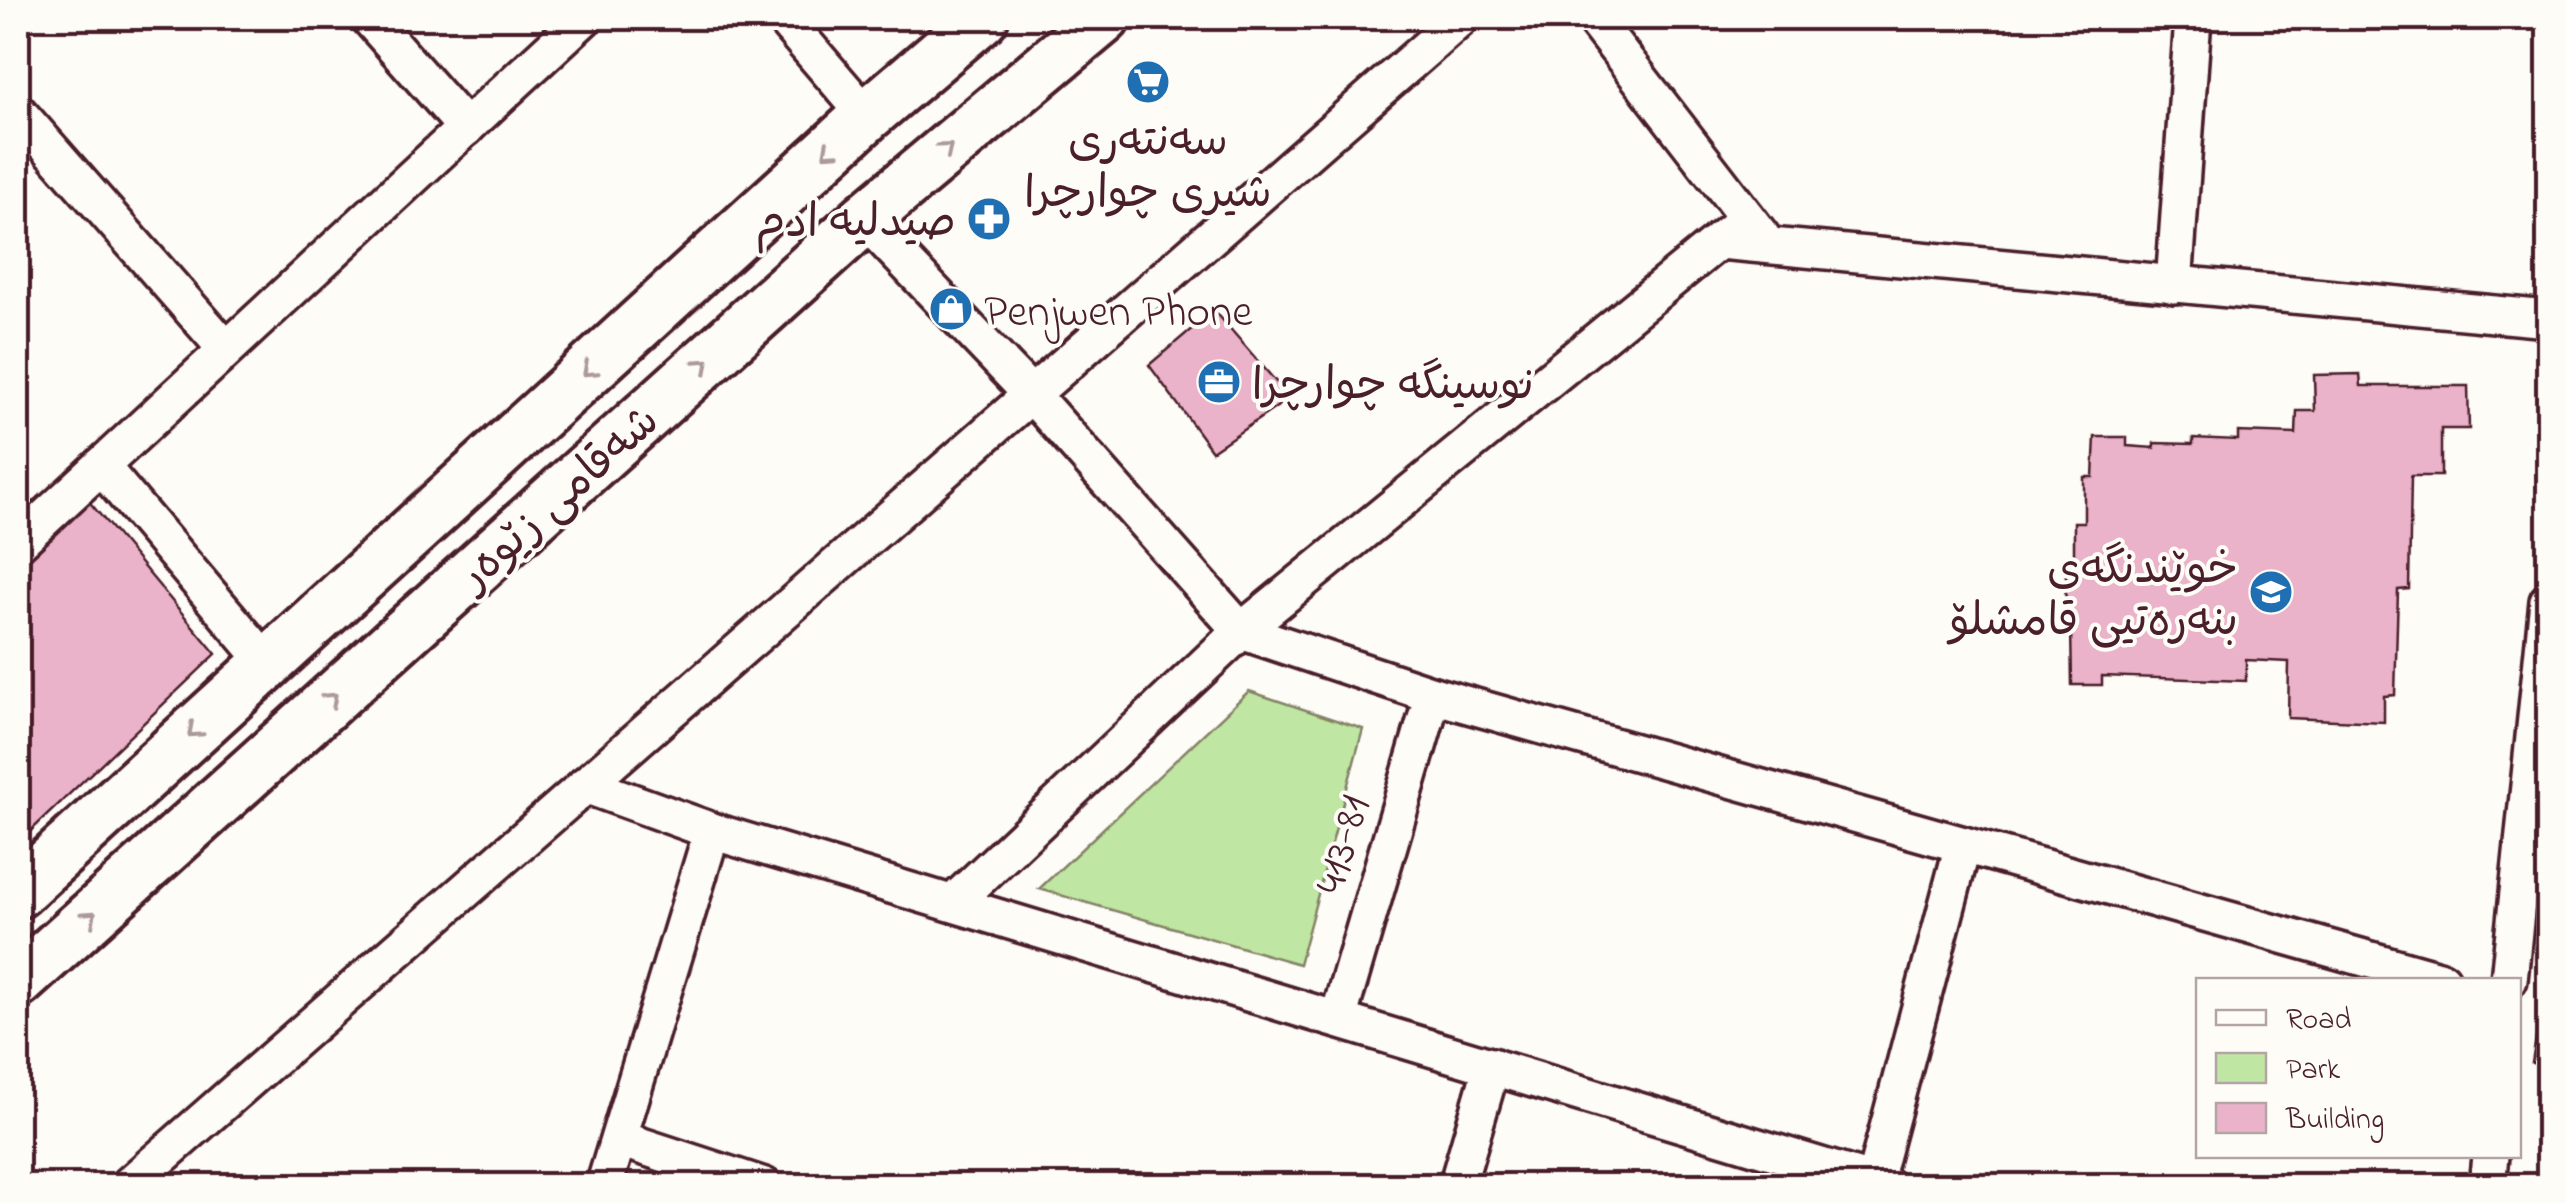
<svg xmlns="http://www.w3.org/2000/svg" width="2566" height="1203" viewBox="0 0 2566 1203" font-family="'Indie Flower','Playpen Sans Arabic',sans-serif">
  <rect width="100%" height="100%" fill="#fdfcf7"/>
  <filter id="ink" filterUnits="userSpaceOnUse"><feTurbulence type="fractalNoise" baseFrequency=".01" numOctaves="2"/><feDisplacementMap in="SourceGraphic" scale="20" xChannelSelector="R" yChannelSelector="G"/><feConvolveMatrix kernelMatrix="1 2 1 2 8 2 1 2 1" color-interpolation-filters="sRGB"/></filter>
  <g filter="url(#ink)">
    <polygon fill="#bfe6a2" stroke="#848266" stroke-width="2.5" points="1249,691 1363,729 1299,964 1039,889"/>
    <g fill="#ebb3c9" stroke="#4a1f2b" stroke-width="2.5">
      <polygon points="1214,310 1290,398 1212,451 1149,365"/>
      <polygon points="2360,374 2361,386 2468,386 2469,429 2441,429 2441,476 2411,476 2409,589 2398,590 2395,695 2384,696 2384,722 2288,718 2289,662 2246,660 2246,681 2102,676 2102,685 2072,685 2071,627 2065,626 2066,574 2074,574 2074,522 2084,522 2084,477 2093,477 2095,437 2127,437 2127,446 2154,448 2154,443 2193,444 2193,438 2238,440 2238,432 2296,434 2297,411 2315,411 2314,375"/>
      <polygon points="87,499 216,654 18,843 18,563"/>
      <polygon points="2548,963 2548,1068 2532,1063"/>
    </g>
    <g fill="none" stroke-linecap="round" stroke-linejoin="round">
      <defs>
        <g id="street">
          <polyline points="369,18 466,128"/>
          <polyline points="783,18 867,116"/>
          <polyline points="1593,18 1762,237"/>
          <polyline points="18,112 226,349"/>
          <polyline points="864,219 1031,394 1241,631 1433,695 2442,980"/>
          <polyline points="1719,241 2548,319"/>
          <polyline points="2174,285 2193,18"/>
          <polyline points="101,466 268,664"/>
          <polyline points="18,543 584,18"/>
          <polyline points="585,785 712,831 1887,1186"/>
          <polyline points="953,903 1241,631 1747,218"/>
          <polyline points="2509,980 2548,601"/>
          <polyline points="1338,1019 1433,695"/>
          <polyline points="620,1139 764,1186"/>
          <polyline points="1874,1181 1963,845"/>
          <polyline points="128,1186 1461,18"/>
          <polyline points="604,1186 712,831"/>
          <polyline points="1457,1186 1492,1066"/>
          <polyline points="2487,1186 2490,1156"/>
        </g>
        <g id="secondary">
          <polyline points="18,892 867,116 982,18"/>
          <polyline points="18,982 864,219 1104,18"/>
        </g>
      </defs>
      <use href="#street" stroke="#4a1f2b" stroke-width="42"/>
      <use href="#secondary" stroke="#4a1f2b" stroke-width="58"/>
      <use href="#street" stroke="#fdfcf7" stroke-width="35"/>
      <use href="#secondary" stroke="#fdfcf7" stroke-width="50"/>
    </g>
    <defs><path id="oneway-chevron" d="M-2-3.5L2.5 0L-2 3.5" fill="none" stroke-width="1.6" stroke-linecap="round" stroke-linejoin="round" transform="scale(2.5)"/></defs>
    <g stroke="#ac999b">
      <use href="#oneway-chevron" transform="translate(946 149) rotate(-40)"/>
      <use href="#oneway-chevron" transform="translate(829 151) rotate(138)"/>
      <use href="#oneway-chevron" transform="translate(703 365) rotate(-42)"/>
      <use href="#oneway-chevron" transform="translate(589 370) rotate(138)"/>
      <use href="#oneway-chevron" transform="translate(331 699) rotate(-42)"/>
      <use href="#oneway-chevron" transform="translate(194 731) rotate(138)"/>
      <use href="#oneway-chevron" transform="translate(90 917) rotate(-42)"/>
    </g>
  </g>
  <defs>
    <symbol id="supermarket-disc" viewBox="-11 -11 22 22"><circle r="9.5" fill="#1f6fb2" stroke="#fdfcf7"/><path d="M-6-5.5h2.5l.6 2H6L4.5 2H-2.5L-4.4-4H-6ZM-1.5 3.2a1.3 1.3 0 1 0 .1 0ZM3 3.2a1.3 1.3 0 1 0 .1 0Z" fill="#fff"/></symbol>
    <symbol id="pharmacy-disc" viewBox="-11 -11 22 22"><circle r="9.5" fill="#1f6fb2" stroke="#fdfcf7"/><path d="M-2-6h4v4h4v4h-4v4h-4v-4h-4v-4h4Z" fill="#fff"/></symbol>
    <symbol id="shop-disc" viewBox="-11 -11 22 22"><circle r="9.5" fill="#1f6fb2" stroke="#fdfcf7"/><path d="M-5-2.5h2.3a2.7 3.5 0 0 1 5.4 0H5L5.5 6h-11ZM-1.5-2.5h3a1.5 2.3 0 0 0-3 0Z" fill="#fff"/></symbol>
    <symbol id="office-disc" viewBox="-11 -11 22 22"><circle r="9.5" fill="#1f6fb2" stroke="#fdfcf7"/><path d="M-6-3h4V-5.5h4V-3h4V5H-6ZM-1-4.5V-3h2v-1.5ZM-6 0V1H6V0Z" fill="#fff"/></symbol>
    <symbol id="school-disc" viewBox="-11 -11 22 22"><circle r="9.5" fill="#1f6fb2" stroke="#fdfcf7"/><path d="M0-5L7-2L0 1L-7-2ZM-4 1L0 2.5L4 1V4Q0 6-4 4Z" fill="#fff"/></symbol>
  </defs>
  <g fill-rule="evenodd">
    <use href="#supermarket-disc" x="1123" y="57" width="50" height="50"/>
    <use href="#pharmacy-disc" x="964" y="194" width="50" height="50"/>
    <use href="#shop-disc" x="926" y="284" width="50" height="50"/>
    <use href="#office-disc" x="1194" y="357" width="50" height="50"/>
    <use href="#school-disc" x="2246" y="567" width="50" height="50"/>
  </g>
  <g text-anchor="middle" stroke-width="8" stroke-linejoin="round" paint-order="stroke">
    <g font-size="45" fill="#4a1f2b" stroke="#fdfcf7" text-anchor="end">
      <text x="1148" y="154" text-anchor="middle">سەنتەری<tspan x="1148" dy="52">شیری چوارچرا</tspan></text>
      <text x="956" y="235">صیدلیە ادم</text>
      <text x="984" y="325" text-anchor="start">Penjwen Phone</text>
      <text x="1252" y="398" text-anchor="start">نوسینگە چوارچرا</text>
      <text x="2238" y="582">خوێندنگەی<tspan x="2238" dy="52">بنەرەتیی قامشلۆ</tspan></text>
    </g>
    <g font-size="45" fill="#4a1f2b" stroke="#fdfcf7">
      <text transform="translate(557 496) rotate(-42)" y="16">شەقامی زێوەر</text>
      <text transform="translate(1340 844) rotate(-74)" y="16">413-81</text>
    </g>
  </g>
  <rect width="2566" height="1203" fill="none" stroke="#fdfcf7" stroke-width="60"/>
  <rect x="30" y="30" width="2506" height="1143" fill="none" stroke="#4a1f2b" stroke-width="4" filter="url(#ink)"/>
  <rect x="2196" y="978" width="325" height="180" fill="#fdfcf7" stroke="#b5a4a5" stroke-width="2.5"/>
  <rect x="2216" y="1010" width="50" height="15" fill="#fdfcf7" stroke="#b5a4a5" stroke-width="2.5"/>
  <text x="2286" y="1028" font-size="30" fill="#4a1f2b">Road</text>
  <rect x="2216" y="1053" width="50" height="30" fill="#bfe6a2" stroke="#b5a4a5" stroke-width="2.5"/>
  <text x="2286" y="1078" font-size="30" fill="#4a1f2b">Park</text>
  <rect x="2216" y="1103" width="50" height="30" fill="#ebb3c9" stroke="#b5a4a5" stroke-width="2.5"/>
  <text x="2286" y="1128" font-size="30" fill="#4a1f2b">Building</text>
</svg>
